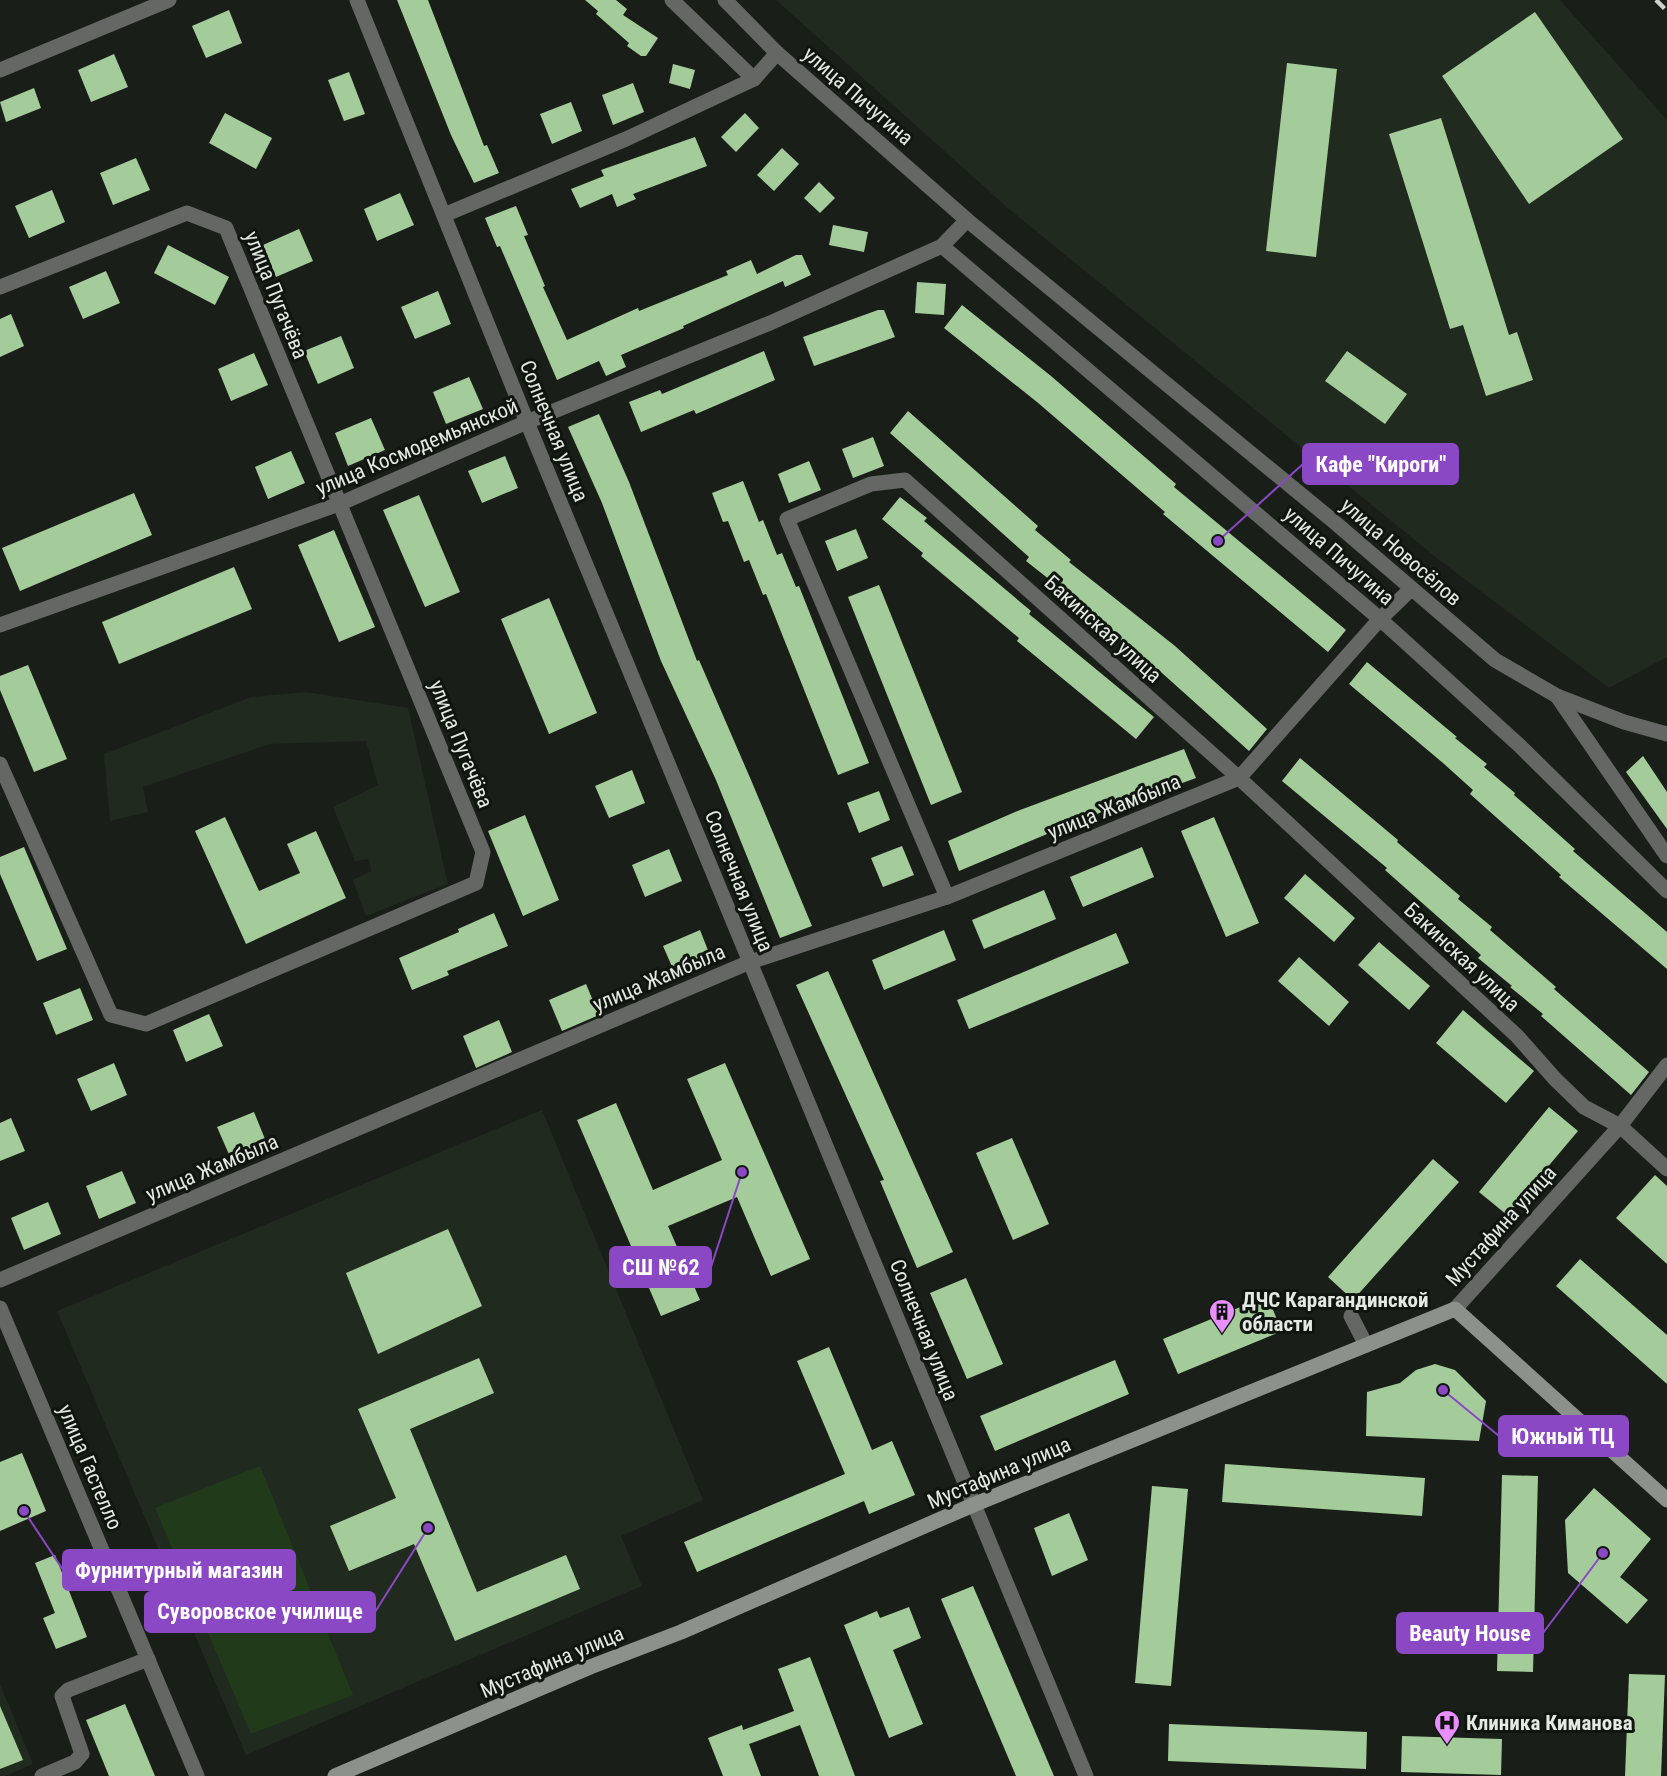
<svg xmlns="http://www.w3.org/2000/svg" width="1667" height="1776" viewBox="0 0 1667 1776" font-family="'Roboto Condensed',sans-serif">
  <rect width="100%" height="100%" fill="#191f18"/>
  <g fill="#202a1e">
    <polygon points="776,0 1560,0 1667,120 1667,657 1609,688 1438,559 1009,209"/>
    <polygon points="306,692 408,708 448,884 366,916 353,880 371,871 369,859 355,861 333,807 378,785 366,741 270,744 143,787 148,812 110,821 104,754 251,697"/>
    <polygon points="542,1110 703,1500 621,1536 642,1586 246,1755 57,1311"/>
    <polygon points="0,1684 33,1764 5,1776 0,1776"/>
  </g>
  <polygon fill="#213b1a" points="260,1466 353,1695 251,1734 155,1508"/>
  <g fill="#a4cc9a">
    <polygon points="397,0 428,0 484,146 487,145 499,173 474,183 451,135"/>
    <polygon points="585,0 616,0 627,9 623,15 658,38 646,56 641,56 627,46 629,43 596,14 598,11"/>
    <polygon points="229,10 242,43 206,58 192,26"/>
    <polygon points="1535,12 1623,139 1529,204 1442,76"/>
    <polygon points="114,54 128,87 91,102 78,70"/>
    <polygon points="1287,63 1337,69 1316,257 1266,251"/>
    <polygon points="673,64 695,70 690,89 669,83"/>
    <polygon points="349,72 365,114 344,121 328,80"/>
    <polygon points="633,83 644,112 613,125 602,95"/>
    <polygon points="34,88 41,108 6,122 0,102"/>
    <polygon points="571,102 582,131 552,144 540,114"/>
    <polygon points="225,113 272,138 256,169 209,143"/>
    <polygon points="745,113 759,128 736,152 721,137"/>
    <polygon points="1441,118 1509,335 1517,332 1533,380 1486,396 1463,325 1450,329 1389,134"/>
    <polygon points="695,137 707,166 633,194 636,199 617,207 612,194 580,208 571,189 604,176 601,170"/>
    <polygon points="782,148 799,164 774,191 757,175"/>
    <polygon points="136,158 150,190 113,205 100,173"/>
    <polygon points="819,182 835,198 820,213 804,198"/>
    <polygon points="52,190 65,222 29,238 15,206"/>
    <polygon points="400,193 414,225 377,241 364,209"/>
    <polygon points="516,206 528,235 524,236 545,286 543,287 567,340 638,308 639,311 728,275 726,271 751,260 757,274 796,255 802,255 811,275 785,287 783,281 683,326 684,328 621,355 626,367 606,376 599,361 557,380 500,246 497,247 485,218"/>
    <polygon points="833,225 868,232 864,252 829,245"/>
    <polygon points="299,229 313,261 276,277 263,245"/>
    <polygon points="168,245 229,277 215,305 154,273"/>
    <polygon points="106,271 120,303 83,319 69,287"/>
    <polygon points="917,282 946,284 944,315 915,313"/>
    <polygon points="438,291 451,324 415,339 401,307"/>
    <polygon points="962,305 1051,376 1176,484 1174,487 1346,630 1328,652 1163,514 1165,512 1037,402 944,328"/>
    <polygon points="878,310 884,310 895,337 814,366 803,337"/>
    <polygon points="11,314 24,346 0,357 0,319"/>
    <polygon points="341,336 354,368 318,384 304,351"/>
    <polygon points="764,351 775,380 696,414 694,410 641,432 629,402 660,390 662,394"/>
    <polygon points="1347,351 1407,394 1385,424 1325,381"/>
    <polygon points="254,353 268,385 231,401 218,369"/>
    <polygon points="469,377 483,409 446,424 433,392"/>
    <polygon points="908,411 1038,526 1035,530 1071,560 1069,562 1175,646 1267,729 1249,751 1162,673 1062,593 1064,591 1026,561 1029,557 890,433"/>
    <polygon points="599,414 629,482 697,661 699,660 751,780 812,926 780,938 716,780 661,661 602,503 568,427"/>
    <polygon points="371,418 385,450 348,466 335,433"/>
    <polygon points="873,437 884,466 853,478 842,449"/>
    <polygon points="291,451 305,483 268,499 255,467"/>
    <polygon points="505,456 518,488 482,503 468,471"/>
    <polygon points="809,461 821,490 789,503 778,474"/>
    <polygon points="743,481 759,522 763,520 777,555 782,553 796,587 799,586 869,763 838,775 766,594 763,595 749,560 744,562 728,521 723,522 712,493"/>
    <polygon points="134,493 152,535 20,591 2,548"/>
    <polygon points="419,495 460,592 425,607 383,510"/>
    <polygon points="900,497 927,518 924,521 1031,611 1029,614 1154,717 1136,739 1017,641 1019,638 921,556 923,553 882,519"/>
    <polygon points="856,529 868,558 837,571 825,541"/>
    <polygon points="334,530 375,627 339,642 298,545"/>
    <polygon points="234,567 252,609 119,664 102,622"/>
    <polygon points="879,585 962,792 931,805 848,597"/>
    <polygon points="549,598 597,713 549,734 501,619"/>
    <polygon points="1367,662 1457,737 1455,738 1487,764 1484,767 1515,793 1514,795 1575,849 1573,851 1667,932 1667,969 1559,877 1561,875 1470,794 1473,790 1443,763 1349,684"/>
    <polygon points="28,665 67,759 34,772 0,690 0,676"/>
    <polygon points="1184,749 1196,778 1083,819 959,871 948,841 1020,810"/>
    <polygon points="1643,756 1667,792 1667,829 1626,772"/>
    <polygon points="1300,758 1398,840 1397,842 1460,896 1458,899 1492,927 1490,930 1556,987 1554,989 1649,1072 1631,1095 1541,1016 1543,1014 1510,987 1512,986 1478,958 1481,955 1385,870 1387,868 1282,781"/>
    <polygon points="632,770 645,803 609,818 595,786"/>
    <polygon points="879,791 890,820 859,833 847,803"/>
    <polygon points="525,815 559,900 523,916 488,831"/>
    <polygon points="225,817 259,891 300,873 287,844 316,831 346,898 246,944 195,831"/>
    <polygon points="1214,817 1259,923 1226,937 1181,831"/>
    <polygon points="902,846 914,875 883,887 871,858"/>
    <polygon points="24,847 67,949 37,961 0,874 0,857"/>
    <polygon points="1142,847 1154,877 1083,907 1070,877"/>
    <polygon points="669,849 682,881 645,897 632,865"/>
    <polygon points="1305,874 1355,918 1334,942 1284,898"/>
    <polygon points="1044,890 1056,919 984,949 972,920"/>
    <polygon points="494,913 508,946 447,971 449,975 412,990 399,958 459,932 458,929"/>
    <polygon points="700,930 713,963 677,978 663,946"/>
    <polygon points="944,930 956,960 884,990 872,960"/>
    <polygon points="1116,933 1129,963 969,1029 957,1000"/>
    <polygon points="1379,942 1430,986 1409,1010 1358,965"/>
    <polygon points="1299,957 1349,1002 1329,1026 1278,981"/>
    <polygon points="828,971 953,1252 917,1268 880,1181 884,1180 796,985"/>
    <polygon points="586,984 599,1015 562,1031 549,1000"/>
    <polygon points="80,988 93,1020 56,1035 43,1003"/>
    <polygon points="1463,1010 1534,1071 1506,1103 1436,1043"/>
    <polygon points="209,1014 223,1046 186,1062 173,1030"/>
    <polygon points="499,1020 512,1052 476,1068 463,1036"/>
    <polygon points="114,1063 127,1095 91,1111 77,1079"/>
    <polygon points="725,1063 810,1259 771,1276 737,1197 668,1226 700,1300 661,1316 577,1120 616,1103 653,1190 722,1160 687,1079"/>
    <polygon points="1549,1107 1578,1131 1507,1215 1479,1192"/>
    <polygon points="254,1112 267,1144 231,1159 217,1127"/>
    <polygon points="11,1118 25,1151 0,1161 0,1123"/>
    <polygon points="1012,1138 1049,1224 1013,1240 976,1153"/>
    <polygon points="1433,1159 1459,1182 1353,1300 1328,1277"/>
    <polygon points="122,1171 136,1203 99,1219 86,1186"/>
    <polygon points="1655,1175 1667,1186 1667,1264 1616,1218"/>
    <polygon points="48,1202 61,1234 24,1250 11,1218"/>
    <polygon points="448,1229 482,1306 378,1354 346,1273"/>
    <polygon points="1580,1259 1667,1335 1667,1384 1556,1286"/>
    <polygon points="966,1278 1003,1364 967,1379 930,1293"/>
    <polygon points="1267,1296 1282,1331 1178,1374 1163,1339"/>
    <polygon points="829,1347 872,1450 892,1441 915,1495 869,1514 864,1501 697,1572 684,1542 845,1474 797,1361"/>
    <polygon points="479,1358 494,1393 410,1429 477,1592 566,1555 580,1589 455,1641 414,1544 349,1571 330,1526 396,1498 358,1409"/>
    <polygon points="1115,1360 1129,1394 995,1451 980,1416"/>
    <polygon points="1435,1364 1455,1370 1486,1401 1479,1441 1366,1436 1367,1392 1400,1383 1416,1370"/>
    <polygon points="22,1453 46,1511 0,1531 0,1462"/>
    <polygon points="1225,1464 1425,1478 1422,1516 1222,1502"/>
    <polygon points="1502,1475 1538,1476 1533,1672 1497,1671"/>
    <polygon points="1152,1486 1188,1489 1171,1686 1135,1683"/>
    <polygon points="1594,1488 1651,1539 1620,1577 1648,1600 1627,1624 1568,1573 1565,1520"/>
    <polygon points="1069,1513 1088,1560 1052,1576 1034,1528"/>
    <polygon points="55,1555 87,1637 56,1649 43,1618 55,1613 35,1563"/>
    <polygon points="973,1586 1054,1776 1016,1776 941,1599"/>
    <polygon points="909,1607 921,1638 893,1650 923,1724 889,1738 844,1625 877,1611 880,1618"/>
    <polygon points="810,1657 855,1776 819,1776 800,1725 749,1744 761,1776 723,1776 708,1738 742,1725 743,1730 794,1711 778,1669"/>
    <polygon points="1629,1674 1665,1675 1661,1776 1625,1776"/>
    <polygon points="125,1704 155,1776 109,1776 86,1720"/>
    <polygon points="0,1706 23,1760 0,1769"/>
    <polygon points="1169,1724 1367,1732 1366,1769 1168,1761"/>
    <polygon points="1402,1736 1502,1739 1501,1775 1401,1772"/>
  </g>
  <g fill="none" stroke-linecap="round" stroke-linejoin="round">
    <g stroke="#646763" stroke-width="15">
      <polyline points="672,0 754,79"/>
      <polyline points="0,70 169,0"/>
      <polyline points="444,215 626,139 754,79 777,53"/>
      <polyline points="942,246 1380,619 1520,746 1667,891"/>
      <polyline points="0,287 187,213 226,228 483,852 476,883 146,1024 111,1015 0,764"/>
      <polyline points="0,625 339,504 527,422 770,323 942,246 967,220"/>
      <polyline points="1557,696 1667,856"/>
      <polyline points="947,897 787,519 871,484 905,480 1239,778 1517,1036 1555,1079 1584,1107 1620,1126 1667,1169"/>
      <polyline points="0,1280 750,962 947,897 1239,778 1380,619 1411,589"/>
      <polyline points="1455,1309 1620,1126 1667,1065"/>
      <polyline points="1351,1316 1366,1345"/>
      <polyline points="42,1776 75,1762 82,1754 62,1696 68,1690 148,1659"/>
    </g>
    <g stroke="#646763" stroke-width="15">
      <polyline points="357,0 527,422 1086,1776"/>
      <polyline points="725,0 777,53 967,220 1332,520 1495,660 1557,696 1624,722 1667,734"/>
      <polyline points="0,1308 197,1776"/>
    </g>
    <polyline stroke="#8c918b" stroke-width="15" points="335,1776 590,1667 681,1632 973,1505 1455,1309 1667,1500"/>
    <polyline stroke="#ced2cd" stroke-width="4.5" stroke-dasharray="12 6" stroke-linecap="butt" points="1656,0 1667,11"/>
  </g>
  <defs>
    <symbol id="building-pin" viewBox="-11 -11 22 30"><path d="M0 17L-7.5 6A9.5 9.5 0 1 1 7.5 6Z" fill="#e88eff" stroke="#10160f"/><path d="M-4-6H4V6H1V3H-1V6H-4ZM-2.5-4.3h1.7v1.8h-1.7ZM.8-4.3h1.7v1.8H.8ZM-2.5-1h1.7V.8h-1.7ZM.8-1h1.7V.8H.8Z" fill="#111"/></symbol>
    <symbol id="hospital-pin" viewBox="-11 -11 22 30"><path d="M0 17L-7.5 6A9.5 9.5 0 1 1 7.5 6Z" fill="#e88eff" stroke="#10160f"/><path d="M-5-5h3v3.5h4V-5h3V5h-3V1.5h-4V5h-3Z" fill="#111"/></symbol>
  </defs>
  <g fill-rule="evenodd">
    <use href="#building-pin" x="1207" y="1297" width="30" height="40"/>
    <use href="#hospital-pin" x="1432" y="1708" width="30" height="40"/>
  </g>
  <g text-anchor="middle" stroke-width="6" stroke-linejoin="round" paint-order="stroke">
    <g font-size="21" fill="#e5e9e4" stroke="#10160f">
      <text transform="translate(858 96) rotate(41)" y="7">улица Пичугина</text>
      <text transform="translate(276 295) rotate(68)" y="7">улица Пугачёва</text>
      <text transform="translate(554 431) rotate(68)" y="7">Солнечная улица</text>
      <text transform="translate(417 447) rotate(-23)" y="7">улица Космодемьянской</text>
      <text transform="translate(1401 552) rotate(41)" y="7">улица Новосёлов</text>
      <text transform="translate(1339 556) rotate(41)" y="7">улица Пичугина</text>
      <text transform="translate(1103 629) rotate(42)" y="7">Бакинская улица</text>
      <text transform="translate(461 744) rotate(68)" y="7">улица Пугачёва</text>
      <text transform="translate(1114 807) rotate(-22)" y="7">улица Жамбыла</text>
      <text transform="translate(739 881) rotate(68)" y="7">Солнечная улица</text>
      <text transform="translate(1462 957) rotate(43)" y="7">Бакинская улица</text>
      <text transform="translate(659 978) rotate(-23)" y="7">улица Жамбыла</text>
      <text transform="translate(212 1168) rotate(-23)" y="7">улица Жамбыла</text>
      <text transform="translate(1501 1226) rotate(-48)" y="7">Мустафина улица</text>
      <text transform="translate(924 1330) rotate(68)" y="7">Солнечная улица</text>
      <text transform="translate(90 1467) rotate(67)" y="7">улица Гастелло</text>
      <text transform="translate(999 1473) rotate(-23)" y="7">Мустафина улица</text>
      <text transform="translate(552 1662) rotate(-23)" y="7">Мустафина улица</text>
    </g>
    <g font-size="21" font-weight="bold" fill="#e5e9e4" stroke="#10160f" text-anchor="start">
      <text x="1242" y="1307">ДЧС Карагандинской<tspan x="1242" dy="24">области</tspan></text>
      <text x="1466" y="1730">Клиника Киманова</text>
    </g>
  </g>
  <path fill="none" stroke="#8b48c5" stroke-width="2" d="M1218 541L1303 464M742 1172L711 1267M1443 1390L1499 1436M24 1511L63 1570M428 1528L375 1612M1603 1553L1543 1633"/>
  <g fill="#8b48c5" stroke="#10160f" stroke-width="2">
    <circle cx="1218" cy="541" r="6"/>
    <circle cx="742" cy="1172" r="6"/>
    <circle cx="1443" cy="1390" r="6"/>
    <circle cx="24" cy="1511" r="6"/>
    <circle cx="428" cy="1528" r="6"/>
    <circle cx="1603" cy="1553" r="6"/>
  </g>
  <g fill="#8b48c5" stroke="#8b48c5" stroke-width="2">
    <rect x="1303" y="444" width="155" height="40" rx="6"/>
    <rect x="610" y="1247" width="101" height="40" rx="6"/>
    <rect x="1499" y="1416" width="129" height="40" rx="6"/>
    <rect x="63" y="1550" width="232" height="40" rx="6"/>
    <rect x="145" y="1592" width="230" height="40" rx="6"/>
    <rect x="1397" y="1613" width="146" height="40" rx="6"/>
  </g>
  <g font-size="22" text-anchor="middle" font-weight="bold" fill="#fff">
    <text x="1381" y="472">Кафе "Кироги"</text>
    <text x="661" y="1275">СШ №62</text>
    <text x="1563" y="1444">Южный ТЦ</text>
    <text x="179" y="1578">Фурнитурный магазин</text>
    <text x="260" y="1619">Суворовское училище</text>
    <text x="1470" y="1641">Beauty House</text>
  </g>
</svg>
